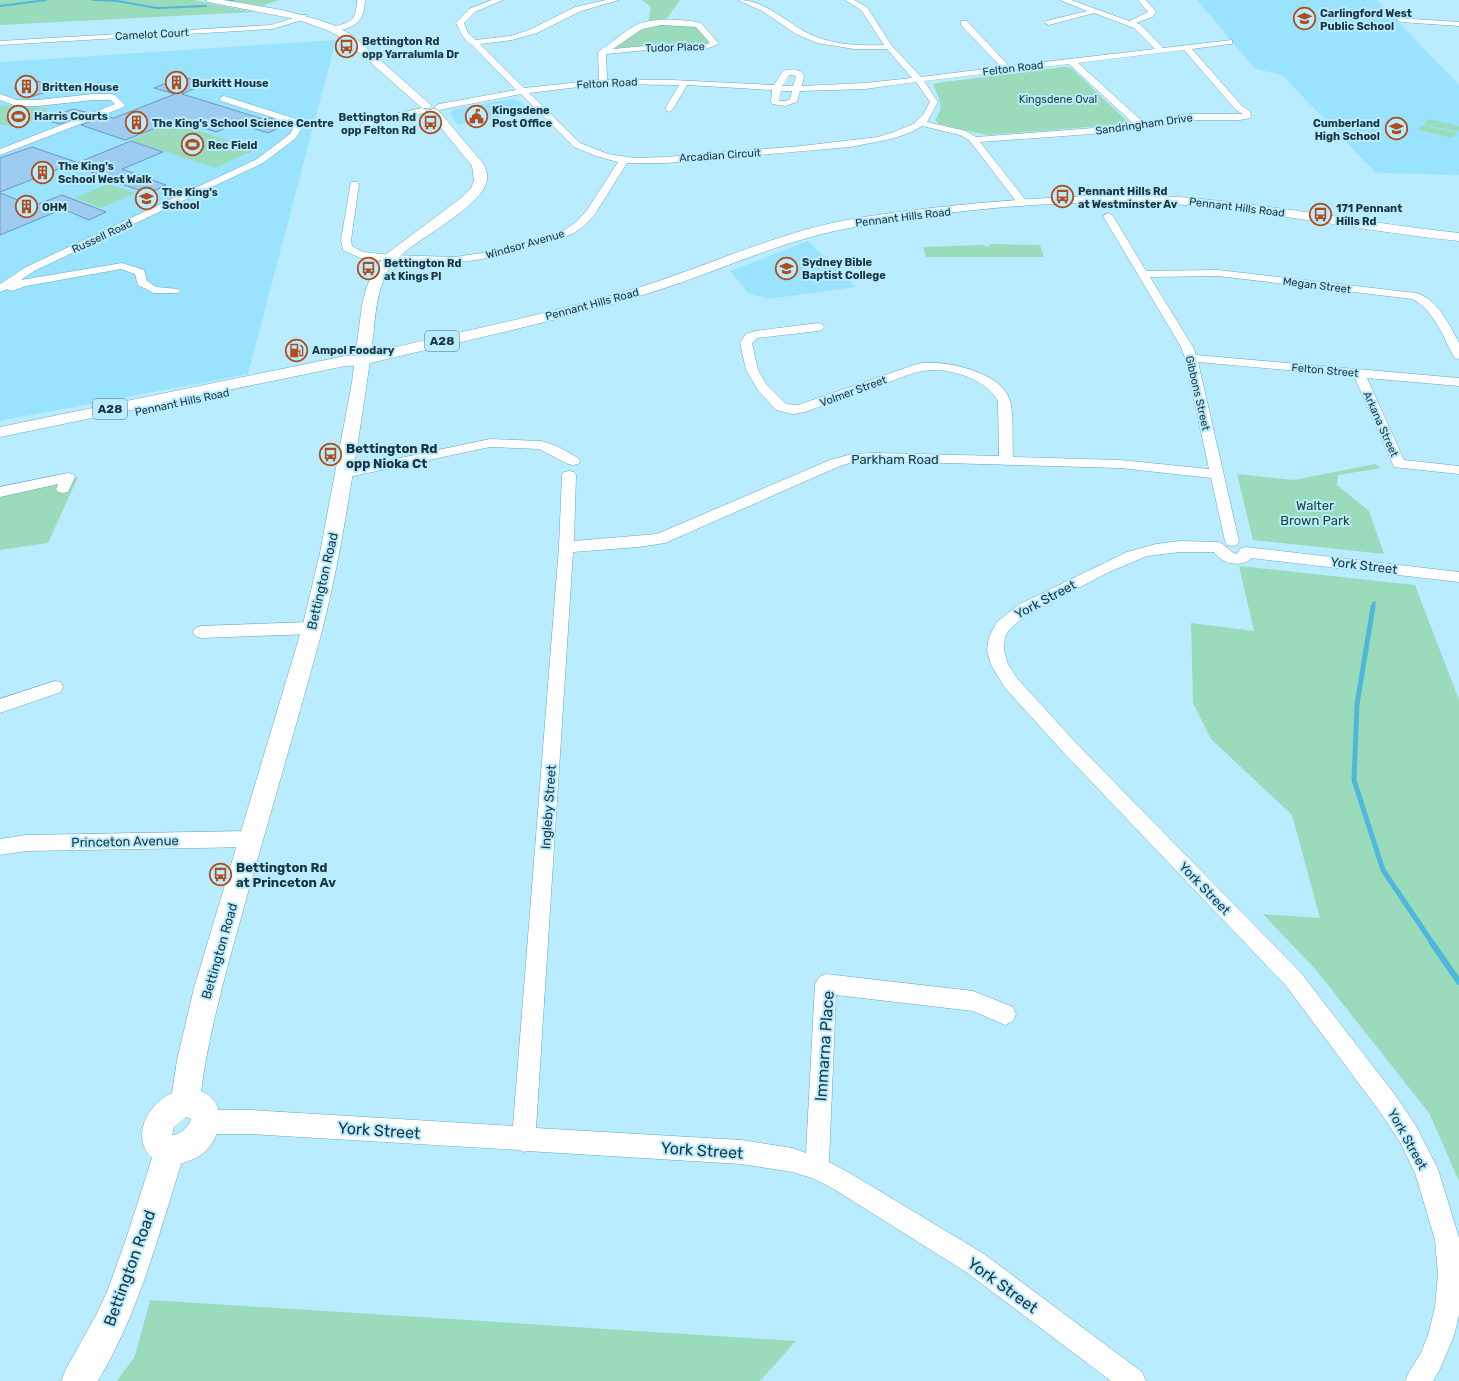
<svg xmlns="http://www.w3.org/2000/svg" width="1459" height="1381" viewBox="0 0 1459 1381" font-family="Rubik,sans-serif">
  <rect width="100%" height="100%" fill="#baecff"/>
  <g fill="#9ae3fe">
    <polygon points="1197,0 1377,0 1459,85 1459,175 1376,173 1282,75 1255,69"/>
    <polygon points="336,40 248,374 0,421 0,62"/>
    <polygon points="510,99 519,101 531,111 458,125 449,113 455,109"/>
    <polygon points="808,241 856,287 768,299 748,293 730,271"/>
  </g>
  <g fill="#9adbbb">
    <polygon points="0,0 193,0 253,12 0,25"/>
    <polygon points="225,0 279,0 262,6"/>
    <polygon points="642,0 680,0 665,21 648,22 651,7"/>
    <polygon points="669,24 696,27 710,41 706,45 612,48 647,26"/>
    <path d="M1064,67L1071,68L1127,121L1125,124L986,135L939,124L935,120C945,107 939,98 933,85L936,83Z"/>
    <polygon points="0,106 49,108 25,126 0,125"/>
    <polygon points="1429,119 1459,126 1459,130 1457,132 1424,124"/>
    <polygon points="172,123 257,149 215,168 130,140"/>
    <polygon points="1423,125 1457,133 1452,138 1418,130"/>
    <polygon points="108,184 135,193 101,208 75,198"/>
    <polygon points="989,244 1040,245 1044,257 926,257 923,247 982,245 990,247"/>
    <polygon points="1375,464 1381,468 1338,475 1337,485 1369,511 1384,554 1253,540 1237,474 1294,480"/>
    <polygon points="78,477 48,543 0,550 0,495"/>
    <polygon points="1239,566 1415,585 1459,700 1459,1181 1429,1113 1316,970 1263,914 1320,918 1292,815 1211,739 1193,703 1191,623 1254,631"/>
    <polygon points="150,1300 796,1341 760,1381 117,1381 135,1356"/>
  </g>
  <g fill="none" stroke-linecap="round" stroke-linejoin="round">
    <g stroke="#4eb8db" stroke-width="2">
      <polyline points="93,0 117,1 157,8 206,6"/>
      <polyline points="230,1 233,0"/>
      <polyline points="0,6 46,0"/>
    </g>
    <polyline stroke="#4eb8db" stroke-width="3.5" points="1373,608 1374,603"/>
    <polyline stroke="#4eb8db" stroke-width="5" points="1373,607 1357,704 1354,780 1383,870 1433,944"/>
    <polyline stroke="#4eb8db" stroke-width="6" points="1432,943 1459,982"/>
  </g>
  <g fill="#9eccf1" stroke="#6b97ba">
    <polygon points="183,77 207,83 182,94 266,120 270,118 287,124 268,133 236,123 217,132 177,120 125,140 81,125 105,116 114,118 175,94 154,88"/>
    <polygon points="37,81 58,88 31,97 14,88"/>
    <polygon points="73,109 89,113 60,124 44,120"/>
    <polygon points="131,141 163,152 122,169 166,185 149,193 108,180 110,179 72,165"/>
    <polygon points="32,147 76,162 0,192 0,158"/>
    <polygon points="0,193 33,206 62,195 106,212 89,220 63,209 0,235"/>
  </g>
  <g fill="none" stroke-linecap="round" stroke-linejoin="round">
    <defs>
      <g id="street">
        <path d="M357,0H365C364,16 361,24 345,29C341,30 337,31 332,31V27C352,22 356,21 357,0Z"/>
        <path d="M492,0H503L475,12L464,23L468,33L476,40L511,36L531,29L575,7L606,0H619L581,11L537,33L512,40L480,44L524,88L599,80L598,52C610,44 623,32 636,25C654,17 682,19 701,23L719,44L706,49H656L606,54L607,80H671L774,85L783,71C791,69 800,68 804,76L802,86L865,83L912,78L887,49H854L817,43L796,34L762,11L738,0C767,0 787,24 812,35C834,45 860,46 884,45L861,10L845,0H854L867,7L892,46L921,77L1001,67L961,25V21H967L1009,66L1155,49L1134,28L1094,13L1049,25L1045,23L1046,21L1087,11L1060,0H1071L1129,21L1148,12L1138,0H1146L1156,12L1152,17L1136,23L1140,24L1163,48L1232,40V44H1229L1192,49L1242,106L1250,111L1251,116L1250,118L1240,120H1189L1120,132L980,142L1028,203L1023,206L1019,205L969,140L960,135L922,126L909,133L891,139L850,147L666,163H627L595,214L584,226L574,233L560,239L482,259L455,263L390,261L360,258L343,250L341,240L351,182H357L359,184L351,240L352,246L363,252L390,255L455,257L482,253L552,235L566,229L576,222L587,210L618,162L596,156L574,147L521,94L439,110L436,109L435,107L436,105L439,104L516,90L472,45C465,42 460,31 456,23L469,9ZM661,25L696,27L710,43L705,45H656L613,49L642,29ZM1184,50L1236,110L1243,114H1189L1143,122L1078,63ZM1069,64L1134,124L1120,126L976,137L966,131L927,122L938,102L924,81ZM789,75L796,76L793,86H782ZM916,82L930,102L923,115L913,124L894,132L878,137L801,146L666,157L634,158L608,154L580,143L529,93L603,84L679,85L665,109L669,112L673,109L687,85L772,90L771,102L772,104L785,106L797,102L800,91L865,89ZM781,91H792L790,99L786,101H779Z"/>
        <polygon points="303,15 306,15 306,19 272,29 0,45 0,41 271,25"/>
        <polygon points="1398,18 1459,22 1459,26 1401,22 1397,20"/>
        <polygon points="0,94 17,100 38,100 93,94 112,94 115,95 125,105 124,107 0,155 0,149 115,104 110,100 93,100 38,106 16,106 0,100"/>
        <polygon points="224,96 296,119 302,128 296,138 263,163 34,271 21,280 122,263 144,270 147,281 156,287 178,289 180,291 178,293 154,293 138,285 135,274 121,269 26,286 12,291 7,289 0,292 0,284 26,267 257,159 290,134 293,128 290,123 221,101 220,99 221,97"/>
        <polygon points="422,108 425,109 426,111 425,113 375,124 368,128 367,134 364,135 359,132 361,125 369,120"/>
        <path d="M1108,213L1113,216L1146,271L1218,270L1416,293C1436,298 1448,322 1457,339L1459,343V359L1455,358L1453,355C1442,334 1434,312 1413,299L1218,276L1150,277L1193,347L1196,355L1459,378V386L1367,378L1404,460L1459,466V474L1394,467L1354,376L1198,362L1239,541L1237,545L1232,546L1227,545L1225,541L1211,478L1120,468L874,461L853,462L840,466L665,543L638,547L573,552L536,1128L741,1140L792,1148L806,1153L815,984L819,977L826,974L973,991L1013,1007L1016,1014L1013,1021L1005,1025L973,1011L836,995L829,1162L848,1172L984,1254L1142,1372L1146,1381H1111L966,1272L832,1188L812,1178L792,1172L741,1164L527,1151L524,1152L520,1150L250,1134H205L197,1130L193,1122L197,1114L205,1110H250L513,1126L559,547L562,475L564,472L569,471L574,472L576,475L574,541L657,534L830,460L852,454L874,453L999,456L998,401C987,379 946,366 923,371C910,373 897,379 885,384C858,393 831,402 805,412L793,414L776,410L758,390L746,370L740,343L746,334L755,331L818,323L822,324L824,327L822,330L818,331L757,338L752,343L758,370L767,385L786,404L798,405L917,364C941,358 1004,372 1010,401C1014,415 1012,442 1013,457L1120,460L1209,469L1185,358L1181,347L1103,216Z"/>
        <polygon points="490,439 541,441 557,446 578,458 580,461 578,464 573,465 568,464 539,449 490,447 344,478 339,477 337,474 339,471 344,470"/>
        <polygon points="68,473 73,474 75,477 68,492 63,493 58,492 56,489 58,484 0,497 0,487"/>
        <path d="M1180,541L1218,542C1226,544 1228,552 1237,554L1241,548L1246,547L1459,572V582L1251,558C1241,569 1221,563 1214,552H1180L1147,556L1109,572L1032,612L1019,621L1009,630L1005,637L1004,650L1008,664L1017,678L1076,743L1301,973L1396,1096L1416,1126L1438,1169L1459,1238V1315L1454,1336L1439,1371L1433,1381H1405L1409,1372L1421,1353L1428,1335L1435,1307L1438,1274L1435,1240L1415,1173L1400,1142L1380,1112L1287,987L1064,753L1005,688L991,665L987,650L989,637L997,622L1008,613L1020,604L1127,552L1156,544Z"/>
        <polygon points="312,622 318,624 320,628 318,632 312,634 201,638 195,636 193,632 195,628 201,626"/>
        <polygon points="55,681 61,682 63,687 61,692 0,713 0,699"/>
        <polygon points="251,831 258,833 261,839 258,845 251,847 26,851 0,855 0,839 26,835"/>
      </g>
      <g id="secondary">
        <polygon points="206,0 223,0 282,10 319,20 336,26 353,36 432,106 430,108 422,108 345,40 329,31 296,19 208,2"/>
        <path d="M434,109L438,110L482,162C486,168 488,175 487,181C481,209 412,240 393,263C379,282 376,306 374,329C368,379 360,429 352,478C344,529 335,580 322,631C298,719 272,808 247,896C229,961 210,1025 201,1091C230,1103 222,1139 201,1155C195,1159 187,1161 181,1164C158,1238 138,1314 98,1381H61L66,1369L96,1315L107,1292L126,1239L152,1158C130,1137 148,1103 172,1093L177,1060L194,988L302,628L320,553L352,382L362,305L366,289L372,274L385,255L461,198L471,188L474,181L472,166L428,112L430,110ZM186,1117L191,1119C188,1128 181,1134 172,1135L174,1127Z"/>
      </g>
      <path id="highway" d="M1113,195C1142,195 1172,196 1201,199C1287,207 1373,224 1459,233V241C1358,231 1259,208 1157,203C1060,199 950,210 855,227C783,239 716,273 646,294C553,323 457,342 362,365L345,366L0,437V427L345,356L362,355C454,333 547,315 637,288C702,268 765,238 832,223C864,216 898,212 931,208C992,201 1052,197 1113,195Z"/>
    </defs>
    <use href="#street" stroke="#69a7bd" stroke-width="1"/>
    <use href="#secondary" stroke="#69a7bd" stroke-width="1"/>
    <use href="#highway" stroke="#69a7bd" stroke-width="1"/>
    <use href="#street" fill="#fff" fill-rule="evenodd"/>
    <use href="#secondary" fill="#fff" fill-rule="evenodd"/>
    <use href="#highway" fill="#fff" fill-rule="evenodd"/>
  </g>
  <defs>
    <symbol id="school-ring" viewBox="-11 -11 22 22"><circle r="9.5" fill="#baecff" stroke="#b14d1d" stroke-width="1.5"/><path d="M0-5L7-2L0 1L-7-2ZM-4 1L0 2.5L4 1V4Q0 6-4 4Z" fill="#b14d1d"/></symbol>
    <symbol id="bus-ring" viewBox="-11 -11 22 22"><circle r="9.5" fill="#baecff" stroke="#b14d1d" stroke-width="1.5"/><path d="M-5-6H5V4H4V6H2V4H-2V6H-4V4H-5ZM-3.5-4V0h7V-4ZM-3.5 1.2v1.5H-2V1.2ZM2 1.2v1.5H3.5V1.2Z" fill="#b14d1d"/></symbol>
    <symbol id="building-ring" viewBox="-11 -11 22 22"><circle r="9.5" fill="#baecff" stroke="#b14d1d" stroke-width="1.5"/><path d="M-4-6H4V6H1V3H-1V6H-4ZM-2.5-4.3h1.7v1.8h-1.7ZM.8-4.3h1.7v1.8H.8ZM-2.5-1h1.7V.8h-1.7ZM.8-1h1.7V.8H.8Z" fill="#b14d1d"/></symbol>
    <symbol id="stadium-ring" viewBox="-11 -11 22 22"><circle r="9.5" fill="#baecff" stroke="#b14d1d" stroke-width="1.5"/><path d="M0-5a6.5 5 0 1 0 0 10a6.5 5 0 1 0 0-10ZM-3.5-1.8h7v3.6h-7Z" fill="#b14d1d"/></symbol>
    <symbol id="civic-ring" viewBox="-11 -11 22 22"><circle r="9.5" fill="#baecff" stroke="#b14d1d" stroke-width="1.5"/><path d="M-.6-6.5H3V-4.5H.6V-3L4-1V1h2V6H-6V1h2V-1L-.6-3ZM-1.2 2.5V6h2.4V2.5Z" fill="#b14d1d"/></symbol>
    <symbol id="university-ring" viewBox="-11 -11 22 22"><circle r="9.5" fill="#baecff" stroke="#b14d1d" stroke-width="1.5"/><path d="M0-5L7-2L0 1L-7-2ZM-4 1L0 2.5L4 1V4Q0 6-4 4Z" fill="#b14d1d"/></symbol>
    <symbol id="fuel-ring" viewBox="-11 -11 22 22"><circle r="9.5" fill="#baecff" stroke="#b14d1d" stroke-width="1.5"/><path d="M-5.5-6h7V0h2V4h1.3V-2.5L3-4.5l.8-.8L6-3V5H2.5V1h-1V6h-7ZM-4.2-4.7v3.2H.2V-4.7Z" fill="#b14d1d"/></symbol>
  </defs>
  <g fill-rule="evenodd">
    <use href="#school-ring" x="1292" y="6" width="25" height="25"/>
    <use href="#bus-ring" x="334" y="34" width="25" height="25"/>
    <use href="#building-ring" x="164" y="70" width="25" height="25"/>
    <use href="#building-ring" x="14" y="74" width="25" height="25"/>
    <use href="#stadium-ring" x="6" y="104" width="25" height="25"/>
    <use href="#civic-ring" x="464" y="104" width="25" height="25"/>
    <use href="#building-ring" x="124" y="110" width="25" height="25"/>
    <use href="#bus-ring" x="418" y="110" width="25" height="25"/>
    <use href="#school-ring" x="1384" y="116" width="25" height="25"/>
    <use href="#stadium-ring" x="180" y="132" width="25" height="25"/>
    <use href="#building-ring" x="30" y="160" width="25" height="25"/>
    <use href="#bus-ring" x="1050" y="184" width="25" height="25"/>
    <use href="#school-ring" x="134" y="186" width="25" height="25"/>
    <use href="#building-ring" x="14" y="194" width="25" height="25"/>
    <use href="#bus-ring" x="1308" y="202" width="25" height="25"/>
    <use href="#university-ring" x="774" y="256" width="25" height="25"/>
    <use href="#bus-ring" x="356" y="256" width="25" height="25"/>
    <use href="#fuel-ring" x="284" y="338" width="25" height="25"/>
    <use href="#bus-ring" x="318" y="442" width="25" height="25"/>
    <use href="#bus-ring" x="208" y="862" width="25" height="25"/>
  </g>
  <g text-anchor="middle" stroke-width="4" stroke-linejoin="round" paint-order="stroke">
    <g font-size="11" font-weight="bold" fill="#1b353e" stroke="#baecff" text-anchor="start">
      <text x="1320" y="17">Carlingford West<tspan x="1320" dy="13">Public School</tspan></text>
      <text x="362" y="45">Bettington Rd<tspan x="362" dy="13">opp Yarralumla Dr</tspan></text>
      <text x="192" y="87">Burkitt House</text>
      <text x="42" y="91">Britten House</text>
      <text x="492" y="114">Kingsdene<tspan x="492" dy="13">Post Office</tspan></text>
      <text x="34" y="120">Harris Courts</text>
      <text x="416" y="121" text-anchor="end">Bettington Rd<tspan x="416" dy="13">opp Felton Rd</tspan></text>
      <text x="152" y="127">The King's School Science Centre</text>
      <text x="1380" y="127" text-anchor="end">Cumberland<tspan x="1380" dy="13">High School</tspan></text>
      <text x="208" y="149">Rec Field</text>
      <text x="58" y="170">The King's<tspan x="58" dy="13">School West Walk</tspan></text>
      <text x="1078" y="195">Pennant Hills Rd<tspan x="1078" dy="13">at Westminster Av</tspan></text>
      <text x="162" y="196">The King's<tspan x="162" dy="13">School</tspan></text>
      <text x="42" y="211">OHM</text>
      <text x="1336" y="212">171 Pennant<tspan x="1336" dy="13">Hills Rd</tspan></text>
      <text x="802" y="266">Sydney Bible<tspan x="802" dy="13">Baptist College</tspan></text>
      <text x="384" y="267">Bettington Rd<tspan x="384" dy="13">at Kings Pl</tspan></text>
      <text x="312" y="354">Ampol Foodary</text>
    </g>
    <g font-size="11" fill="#1b353e" stroke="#baecff">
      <text transform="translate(152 34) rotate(-3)" y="4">Camelot Court</text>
      <text transform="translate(675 47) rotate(-2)" y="4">Tudor Place</text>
      <text transform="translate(1013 68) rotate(-7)" y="4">Felton Road</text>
      <text transform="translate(607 83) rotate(-3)" y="4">Felton Road</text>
      <text transform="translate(1144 124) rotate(-8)" y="4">Sandringham Drive</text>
      <text transform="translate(720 155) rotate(-4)" y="4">Arcadian Circuit</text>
      <text transform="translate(1237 207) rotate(7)" y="4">Pennant Hills Road</text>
      <text transform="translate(903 217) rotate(-7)" y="4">Pennant Hills Road</text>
      <text transform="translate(102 236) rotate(-25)" y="4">Russell Road</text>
      <text transform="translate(525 244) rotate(-16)" y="4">Windsor Avenue</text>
      <text transform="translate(1317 285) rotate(7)" y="4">Megan Street</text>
      <text transform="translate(592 304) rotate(-15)" y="4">Pennant Hills Road</text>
      <text transform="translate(1325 370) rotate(5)" y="4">Felton Street</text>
      <text transform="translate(853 391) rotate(-20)" y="4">Volmer Street</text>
      <text transform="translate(1198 393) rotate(77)" y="4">Gibbons Street</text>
      <text transform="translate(182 402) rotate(-12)" y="4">Pennant Hills Road</text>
      <text transform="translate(1381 424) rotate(66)" y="4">Arkana Street</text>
    </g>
    <g font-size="11" fill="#1d4534" stroke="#baecff">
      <text x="1058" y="103">Kingsdene Oval</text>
    </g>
    <g fill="#baecff" stroke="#4b6c78" stroke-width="1">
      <rect x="425" y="331" width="34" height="20" rx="3"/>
      <rect x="93" y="399" width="34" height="20" rx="3"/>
    </g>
    <g font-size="12" font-weight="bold" fill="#1b353e">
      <text x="442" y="345">A28</text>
      <text x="110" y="413">A28</text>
    </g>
    <g font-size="13" font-weight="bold" fill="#1b353e" stroke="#baecff" text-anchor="start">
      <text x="346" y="453">Bettington Rd<tspan x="346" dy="15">opp Nioka Ct</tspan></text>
      <text x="236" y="872">Bettington Rd<tspan x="236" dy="15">at Princeton Av</tspan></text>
    </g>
    <g font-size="13" fill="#1b353e" stroke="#baecff">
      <text x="895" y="464">Parkham Road</text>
      <text transform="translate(1364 565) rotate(7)" y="5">York Street</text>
      <text transform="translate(322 581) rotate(-77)" y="5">Bettington Road</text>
      <text transform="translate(1045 599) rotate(-28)" y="5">York Street</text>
      <text transform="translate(548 807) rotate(-86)" y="5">Ingleby Street</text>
      <text transform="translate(125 841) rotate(-1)" y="5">Princeton Avenue</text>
      <text transform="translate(1205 888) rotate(46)" y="5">York Street</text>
      <text transform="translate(219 951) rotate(-74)" y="5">Bettington Road</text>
      <text transform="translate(1408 1139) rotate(61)" y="5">York Street</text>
    </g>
    <g font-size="13" fill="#1d4534" stroke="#baecff">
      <text x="1315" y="510">Walter<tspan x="1315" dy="15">Brown Park</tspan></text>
    </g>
    <g font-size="16" fill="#1b353e" stroke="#baecff">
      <text transform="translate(824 1046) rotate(-86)" y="6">Immarna Place</text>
      <text transform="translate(379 1130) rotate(4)" y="6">York Street</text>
      <text transform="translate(702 1150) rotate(4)" y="6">York Street</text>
      <text transform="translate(129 1268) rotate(-70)" y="6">Bettington Road</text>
      <text transform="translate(1003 1285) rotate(36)" y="6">York Street</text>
    </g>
  </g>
</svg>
